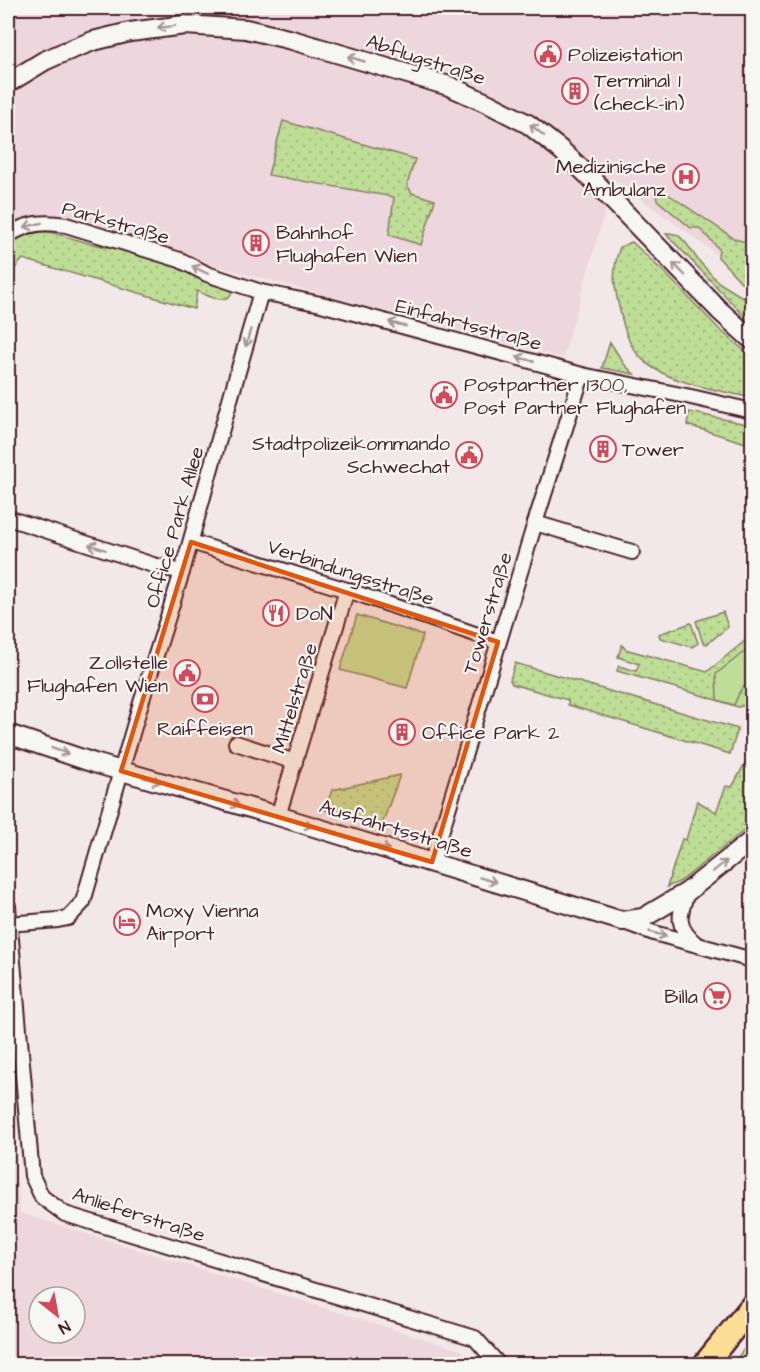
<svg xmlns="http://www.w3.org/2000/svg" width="760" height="1372" viewBox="0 0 760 1372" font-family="'Architects Daughter',sans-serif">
  <defs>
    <pattern id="grass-dots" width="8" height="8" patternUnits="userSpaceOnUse" patternTransform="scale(1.5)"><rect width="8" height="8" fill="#bedd96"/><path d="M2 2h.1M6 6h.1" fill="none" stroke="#a5bd81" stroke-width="1.8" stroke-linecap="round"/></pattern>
    <pattern id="forest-crowns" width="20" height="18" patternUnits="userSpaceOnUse" patternTransform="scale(1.5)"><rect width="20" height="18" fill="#bedd96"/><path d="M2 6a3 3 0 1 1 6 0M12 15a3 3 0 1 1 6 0" fill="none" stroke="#a5bd81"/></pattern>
  </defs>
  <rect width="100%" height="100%" fill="#f2e7e9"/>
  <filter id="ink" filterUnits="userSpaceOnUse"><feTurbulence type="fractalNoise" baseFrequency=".0167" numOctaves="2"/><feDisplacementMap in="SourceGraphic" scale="12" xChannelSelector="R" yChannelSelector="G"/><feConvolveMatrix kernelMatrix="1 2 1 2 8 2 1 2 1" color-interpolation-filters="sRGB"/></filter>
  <g filter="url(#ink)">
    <g fill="#eed6de" fill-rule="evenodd">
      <polygon points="8,8 752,8 752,272 734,267 614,179 563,358 31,217 8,235"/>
      <path d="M8,1067L20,1213L463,1351L459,1364H8ZM39,1297H75V1333H39Z"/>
    </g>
    <g fill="url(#grass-dots)" stroke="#847e60" stroke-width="1.5">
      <polygon points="283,121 415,159 407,185 412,193 435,200 421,245 389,235 394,197 268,175"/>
      <polygon points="660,187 668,194 735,239 749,243 745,257 752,260 752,285 742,283 718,257 719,249 699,228 691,228 657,200 656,195"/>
      <path d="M42,232H50L92,244L123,250L183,268L233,288C230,308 208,296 197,291L194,309L23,259L8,276V246L25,235Z"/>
      <polygon points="670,233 678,235 686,243 698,260 718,282 752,303 752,324 666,234"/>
      <path d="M632,242L665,273L719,329L752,357V398C720,390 684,386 655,369C646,364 637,354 632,346C625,335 623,323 620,311C614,286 611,272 620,247Z"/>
      <polygon points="610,342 624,364 634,374 602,368"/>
      <polygon points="689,412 752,425 752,445 687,425"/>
      <polygon points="723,612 728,627 707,644 703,643 696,621"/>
      <polygon points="691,623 698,643 692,647 660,638 659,634"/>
      <polygon points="752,635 752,686 746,705 738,707 704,696 617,671 619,666 636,671 639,664 618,657 622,645 625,649 707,672"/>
      <polygon points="515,663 738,729 730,754 568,705 568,700 512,684 510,680"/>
      <polygon points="750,754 752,754 752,824 681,881 667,887 682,839 686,840 697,801 716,812 726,786 732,787"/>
      <polygon points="400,775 381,827 325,810 332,790"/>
    </g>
    <polygon fill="url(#forest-crowns)" stroke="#847e60" stroke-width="1.5" points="752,1338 752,1364 733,1364"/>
    <g fill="#bedd96" stroke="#847e60" stroke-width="1.5">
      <polygon points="357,615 423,635 407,688 340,670"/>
      <polygon points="749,648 752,653 752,678 740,691 734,705 717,700 716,674"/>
    </g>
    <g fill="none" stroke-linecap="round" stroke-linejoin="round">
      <defs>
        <g id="minor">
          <path d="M8,235C28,223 43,221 66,225L180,260L207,274L261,292L321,304L582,375L691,397L752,411"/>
          <polyline points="8,518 153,565 182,572"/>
          <polyline points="535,523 632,552"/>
          <polyline points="191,542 347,590 498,642"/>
          <polyline points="236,743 295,762"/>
          <polyline points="278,816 347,590"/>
          <polyline points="432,862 535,523 582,375"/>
          <path d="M687,892C679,916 675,926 696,944"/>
          <polyline points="8,906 32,1176 42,1197 65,1214 475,1338 498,1364"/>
          <polyline points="624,922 654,933 752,960"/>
          <polyline points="8,924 58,920 68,918 83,902 140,706 182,572 231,396 261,292"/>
        </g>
        <g id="tertiary">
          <polyline points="8,83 44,61 62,53 93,41 130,32 185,25 246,29 292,40 449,86 489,104 528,124 561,150 594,181"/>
          <polyline points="720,311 752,340"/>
          <polyline points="8,734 94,763 278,816 622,921 643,918 687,892 752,840"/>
        </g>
        <polyline id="primary" points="705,1364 752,1306"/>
      </defs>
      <use href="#minor" stroke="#4a1f2b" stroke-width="18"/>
      <use href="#tertiary" stroke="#4a1f2b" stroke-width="22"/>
      <use href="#primary" stroke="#4a1f2b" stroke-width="27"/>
      <use href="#minor" stroke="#f6f6f2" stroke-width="14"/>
      <use href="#tertiary" stroke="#f6f6f2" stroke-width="18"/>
      <use href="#primary" stroke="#fcde96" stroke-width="22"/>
      <defs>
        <polyline id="tertiary-bridge" points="594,181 720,311"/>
      </defs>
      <use href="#tertiary-bridge" stroke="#4a1f2b" stroke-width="22" stroke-linecap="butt"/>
      <use href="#tertiary-bridge" stroke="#f6f6f2" stroke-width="18"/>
    </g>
    <defs><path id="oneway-shaft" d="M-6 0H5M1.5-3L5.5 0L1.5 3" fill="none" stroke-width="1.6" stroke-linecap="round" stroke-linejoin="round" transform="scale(1.5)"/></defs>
    <g stroke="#a99598">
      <use href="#oneway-shaft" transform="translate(166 27) rotate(173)"/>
      <use href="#oneway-shaft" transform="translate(356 59) rotate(-164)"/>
      <use href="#oneway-shaft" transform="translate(537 130) rotate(-141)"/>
      <use href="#oneway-shaft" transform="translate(33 225) rotate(166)"/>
      <use href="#oneway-shaft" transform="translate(679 269) rotate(-134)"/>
      <use href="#oneway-shaft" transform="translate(200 270) rotate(-155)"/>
      <use href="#oneway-shaft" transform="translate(397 324) rotate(-165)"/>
      <use href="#oneway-shaft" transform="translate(248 338) rotate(106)"/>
      <use href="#oneway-shaft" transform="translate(525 359) rotate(-165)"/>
      <use href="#oneway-shaft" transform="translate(97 547) rotate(-162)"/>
      <use href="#oneway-shaft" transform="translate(60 751) rotate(19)"/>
      <use href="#oneway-shaft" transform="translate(152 780) rotate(17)"/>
      <use href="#oneway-shaft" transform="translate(231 803) rotate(16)"/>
      <use href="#oneway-shaft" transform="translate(304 824) rotate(17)"/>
      <use href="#oneway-shaft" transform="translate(381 847) rotate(17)"/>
      <use href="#oneway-shaft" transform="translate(720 866) rotate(-39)"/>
      <use href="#oneway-shaft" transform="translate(488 880) rotate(17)"/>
      <use href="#oneway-shaft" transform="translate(658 934) rotate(16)"/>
    </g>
  </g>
  <path fill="#e0560e" fill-opacity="0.2" stroke="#e0560e" stroke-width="4.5" stroke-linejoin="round" d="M191,542L498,642L432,862L121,771Z"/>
  <defs>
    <symbol id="civic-ring" viewBox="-11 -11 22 22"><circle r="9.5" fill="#f6f6f2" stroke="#d1495b" stroke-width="1.5"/><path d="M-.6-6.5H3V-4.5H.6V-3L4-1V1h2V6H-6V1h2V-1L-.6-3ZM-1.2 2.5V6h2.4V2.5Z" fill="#d1495b"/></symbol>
    <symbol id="building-ring" viewBox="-11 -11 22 22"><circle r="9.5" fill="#f6f6f2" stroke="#d1495b" stroke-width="1.5"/><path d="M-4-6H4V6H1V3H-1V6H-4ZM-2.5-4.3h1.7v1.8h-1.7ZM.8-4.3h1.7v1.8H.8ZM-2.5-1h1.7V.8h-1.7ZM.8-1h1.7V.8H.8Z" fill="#d1495b"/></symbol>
    <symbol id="hospital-ring" viewBox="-11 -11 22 22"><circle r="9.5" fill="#f6f6f2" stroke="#d1495b" stroke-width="1.5"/><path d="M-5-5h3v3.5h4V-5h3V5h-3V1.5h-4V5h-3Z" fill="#d1495b"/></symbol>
    <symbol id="restaurant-ring" viewBox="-11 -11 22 22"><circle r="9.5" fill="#f6f6f2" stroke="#d1495b" stroke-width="1.5"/><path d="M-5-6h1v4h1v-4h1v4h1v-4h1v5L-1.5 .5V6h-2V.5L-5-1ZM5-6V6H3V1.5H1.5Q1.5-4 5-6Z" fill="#d1495b"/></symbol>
    <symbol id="bank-ring" viewBox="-11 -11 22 22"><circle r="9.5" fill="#f6f6f2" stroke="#d1495b" stroke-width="1.5"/><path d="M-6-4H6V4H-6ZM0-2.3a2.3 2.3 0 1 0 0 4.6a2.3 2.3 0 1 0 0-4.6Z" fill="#d1495b"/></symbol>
    <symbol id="hotel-ring" viewBox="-11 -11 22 22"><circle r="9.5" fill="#f6f6f2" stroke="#d1495b" stroke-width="1.5"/><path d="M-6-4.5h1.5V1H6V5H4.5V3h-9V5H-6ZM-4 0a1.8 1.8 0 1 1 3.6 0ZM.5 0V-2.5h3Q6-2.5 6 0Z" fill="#d1495b"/></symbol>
    <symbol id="supermarket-ring" viewBox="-11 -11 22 22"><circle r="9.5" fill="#f6f6f2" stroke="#d1495b" stroke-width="1.5"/><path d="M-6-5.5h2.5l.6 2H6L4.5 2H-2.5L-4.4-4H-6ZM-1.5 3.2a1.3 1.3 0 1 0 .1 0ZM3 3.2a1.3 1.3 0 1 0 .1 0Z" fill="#d1495b"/></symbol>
  </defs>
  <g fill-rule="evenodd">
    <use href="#civic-ring" x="533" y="39" width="30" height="30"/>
    <use href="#building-ring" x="560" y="76" width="30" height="30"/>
    <use href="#hospital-ring" x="671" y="162" width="30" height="30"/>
    <use href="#building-ring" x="241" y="228" width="30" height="30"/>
    <use href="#civic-ring" x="429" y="380" width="30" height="30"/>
    <use href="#building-ring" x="588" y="434" width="30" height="30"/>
    <use href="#civic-ring" x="454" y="440" width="30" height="30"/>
    <use href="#restaurant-ring" x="261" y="598" width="30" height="30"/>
    <use href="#civic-ring" x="172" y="658" width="30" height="30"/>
    <use href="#bank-ring" x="190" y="684" width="30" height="30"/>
    <use href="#building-ring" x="387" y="717" width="30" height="30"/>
    <use href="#hotel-ring" x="112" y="907" width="30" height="30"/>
    <use href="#supermarket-ring" x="702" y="981" width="30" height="30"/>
  </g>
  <g text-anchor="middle" stroke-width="4.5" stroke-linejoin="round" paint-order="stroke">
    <g font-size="20" fill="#4a1f2b" stroke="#f6f6f2" text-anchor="start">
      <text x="568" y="61">Polizeistation</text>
      <text x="594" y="87">Terminal 1<tspan x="594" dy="23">(check-in)</tspan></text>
      <text x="666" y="173" text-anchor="end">Medizinische<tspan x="666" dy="23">Ambulanz</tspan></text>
      <text x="276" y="239">Bahnhof<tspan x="276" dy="23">Flughafen Wien</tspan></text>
      <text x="464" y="391">Postpartner 1300,<tspan x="464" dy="23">Post Partner Flughafen</tspan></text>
      <text x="450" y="450" text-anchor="end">Stadtpolizeikommando<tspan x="450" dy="23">Schwechat</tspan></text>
      <text x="622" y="456">Tower</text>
      <text x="296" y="620">DoN</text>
      <text x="168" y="669" text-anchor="end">Zollstelle<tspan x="168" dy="23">Flughafen Wien</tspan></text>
      <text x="205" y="735" text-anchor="middle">Raiffeisen</text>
      <text x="422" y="739">Office Park 2</text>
      <text x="146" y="917">Moxy Vienna<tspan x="146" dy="23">Airport</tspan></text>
      <text x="698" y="1003" text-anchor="end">Billa</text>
    </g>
    <g font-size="20" fill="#4a1f2b" stroke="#f6f6f2">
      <text transform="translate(426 59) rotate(18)" y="7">Abflugstraße</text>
      <text transform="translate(116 222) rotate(16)" y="7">Parkstraße</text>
      <text transform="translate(469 324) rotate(15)" y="7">Einfahrtsstraße</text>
      <text transform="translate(174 527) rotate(-74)" y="7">Office Park Allee</text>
      <text transform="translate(351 572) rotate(18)" y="7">Verbindungsstraße</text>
      <text transform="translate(487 613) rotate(-73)" y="7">Towerstraße</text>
      <text transform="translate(294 698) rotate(-73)" y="7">Mittelstraße</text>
      <text transform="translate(396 828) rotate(17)" y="7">Ausfahrtsstraße</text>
      <text transform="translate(139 1214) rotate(18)" y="7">Anlieferstraße</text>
    </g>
  </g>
  <rect width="760" height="1372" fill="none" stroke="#f6f6f2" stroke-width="30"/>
  <rect x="15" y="15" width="730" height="1342" fill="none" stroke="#4a1f2b" stroke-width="2" filter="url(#ink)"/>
  <g transform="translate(57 1315) rotate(149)"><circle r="28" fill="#f6f6f2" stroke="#b1a0a2" stroke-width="1.5"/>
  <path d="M0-4.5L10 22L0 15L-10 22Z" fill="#d1495b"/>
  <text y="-9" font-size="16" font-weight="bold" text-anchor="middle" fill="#4a1f2b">N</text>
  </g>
</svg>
